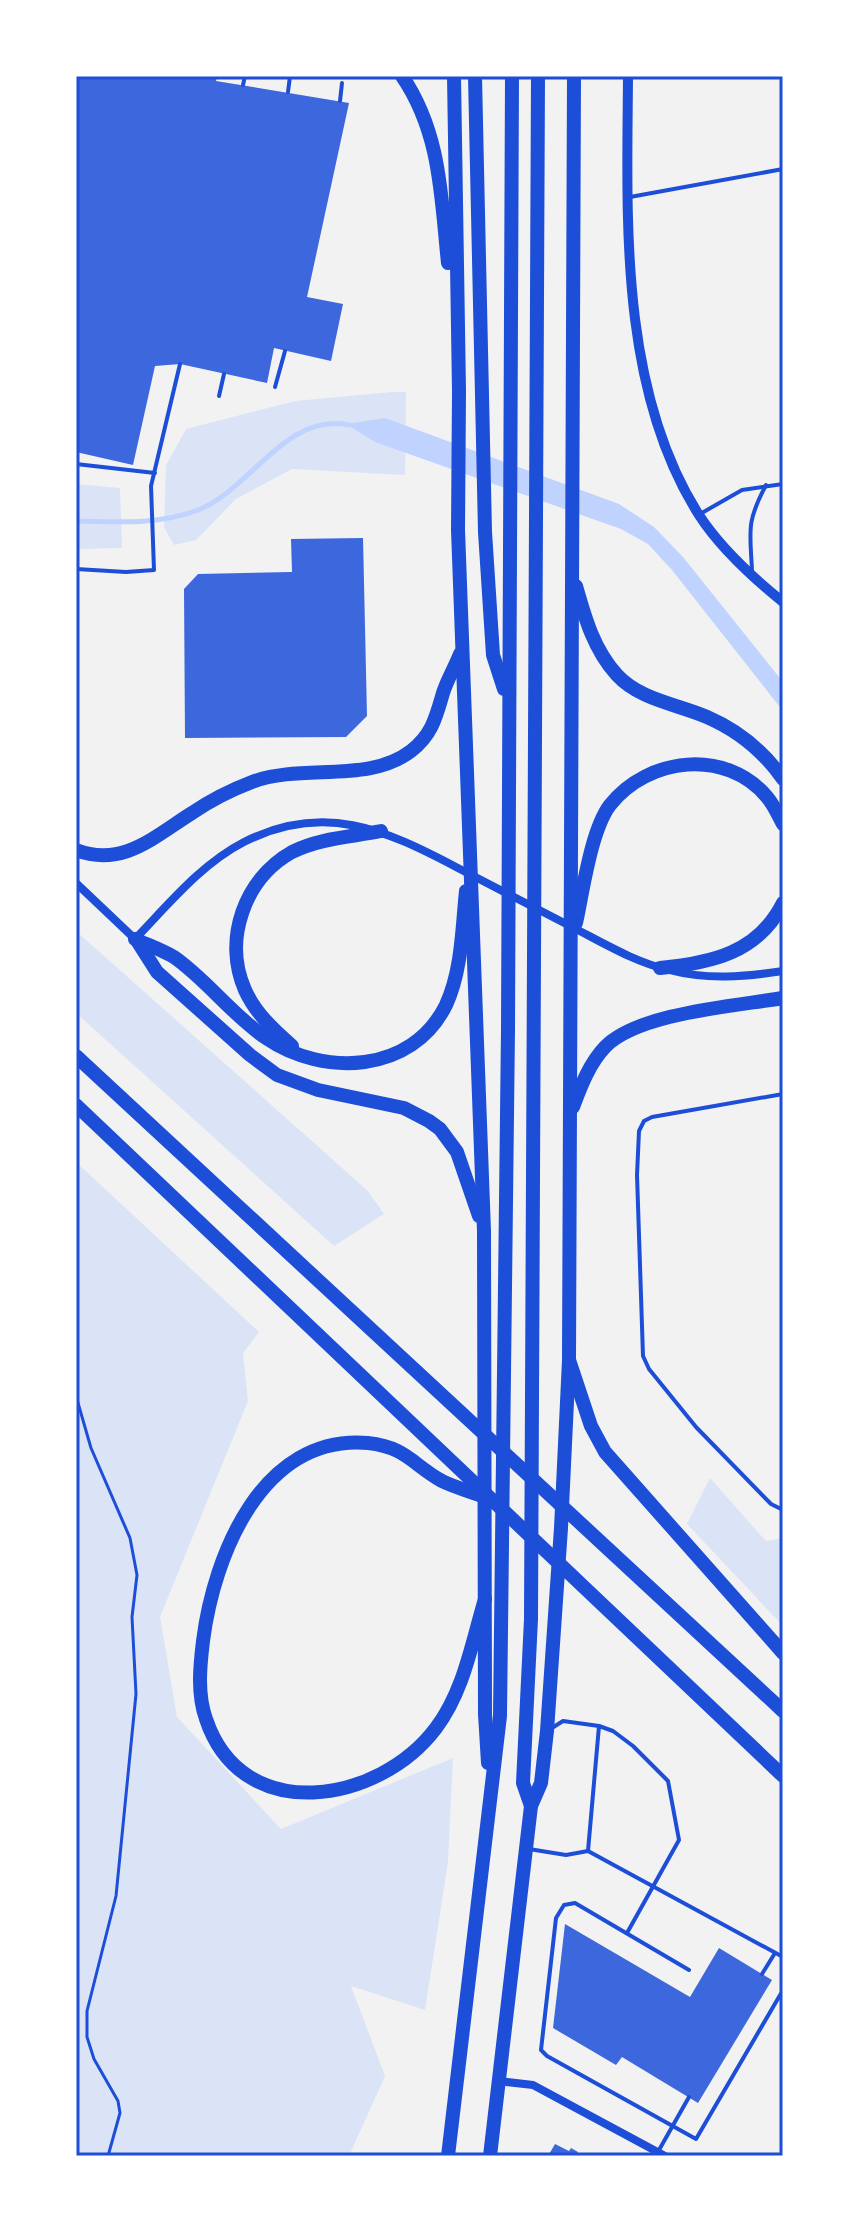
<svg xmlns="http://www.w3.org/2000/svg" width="859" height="2232" viewBox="0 0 859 2232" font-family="'PT Sans',sans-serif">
  <rect width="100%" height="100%" fill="#f2f2f2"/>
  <g fill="#dbe4f7">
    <polygon points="392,392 406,392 405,475 292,469 236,499 196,540 174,545 164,527 166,465 186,429 295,401"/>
    <polygon points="76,484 120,488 122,548 76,549"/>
    <polygon points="76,931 368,1191 384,1214 334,1246 76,1013"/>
    <polygon points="76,1162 259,1332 243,1353 248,1401 160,1617 177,1717 281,1829 453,1758 448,1862 425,2010 351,1986 385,2076 349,2156 76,2156"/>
    <polygon points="710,1478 766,1541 783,1538 783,1626 687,1524"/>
  </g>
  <polygon fill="#bfd3fe" points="385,418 619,504 654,527 683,557 783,682 783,711 672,570 648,544 621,529 375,442 346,424"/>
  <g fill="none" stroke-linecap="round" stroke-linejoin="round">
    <path stroke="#bfd3fe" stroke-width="5" d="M76,521C116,522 160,525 198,510C251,489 286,412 349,425"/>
  </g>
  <g fill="#3d67dc">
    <polygon points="76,76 217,76 216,81 349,103 307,297 343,304 331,361 274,348 267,383 180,364 155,366 133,465 76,452"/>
    <polygon points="363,538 367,716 346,737 185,738 184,589 198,574 292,572 291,539"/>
    <polygon points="565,1924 690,1997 719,1948 772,1980 698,2103 622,2057 616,2065 553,2028"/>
    <polygon points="555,2144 569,2151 571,2148 578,2152 576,2156 548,2156"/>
  </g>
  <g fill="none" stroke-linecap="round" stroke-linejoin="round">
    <polyline stroke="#1d4ed8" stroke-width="3" points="76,1396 91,1448 130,1538 137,1575 132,1617 136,1694 116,1896 87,2011 87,2037 94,2059 118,2101 120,2113 108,2156"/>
    <g stroke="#1d4ed8" stroke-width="4">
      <polyline points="243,85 245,76"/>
      <polyline points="288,92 290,76"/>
      <polyline points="340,101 342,83"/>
      <polyline points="630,197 783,169"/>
      <polyline points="275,387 285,351"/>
      <polyline points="219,396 224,374"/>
      <polyline points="76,464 155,473"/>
      <polyline points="700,514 742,490 783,484"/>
      <polyline points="76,569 126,572 154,570 151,486 180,364"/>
      <path d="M752,570C750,530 746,523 766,485"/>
      <polyline points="783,1094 652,1117 644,1121 639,1131 637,1175 643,1356 649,1369 696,1427 771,1504 783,1510"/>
      <polyline points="552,1728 563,1721 599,1726"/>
      <polyline points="529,1849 566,1855 588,1851 783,1957"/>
      <polyline points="588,1851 599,1726 613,1731 633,1746 668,1781 679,1840 627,1933"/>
      <polyline points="689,1970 575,1903 564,1905 556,1918 541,2050 547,2056 696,2139 783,1990"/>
      <polyline points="762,1974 775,1953"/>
      <polyline points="659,2150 689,2097"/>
    </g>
    <g stroke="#1d4ed8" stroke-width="8">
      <path d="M76,883L135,939C168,905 201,864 244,842C323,802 384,829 456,867C495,887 535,908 574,928C605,944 635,962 669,970C707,980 744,977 783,971"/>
      <polyline points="498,2081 533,2085 665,2156"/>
    </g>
    <path stroke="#1d4ed8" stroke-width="10" d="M628,76C627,220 619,389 699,515C721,549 752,577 783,602"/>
    <g stroke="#1d4ed8" stroke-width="14">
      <path d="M402,76C441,133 441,197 448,263"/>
      <polyline points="454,76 459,391 458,530 484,1231 485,1714 488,1763"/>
      <polyline points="475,76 485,532 493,655 504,689"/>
      <path d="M576,586C585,618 594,650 617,675C640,700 677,704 707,717C737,730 764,752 783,779"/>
      <path d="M76,850C123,868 155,836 192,813C211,800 231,790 252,782C303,763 368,784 411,751C432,735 436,717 443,693C447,680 455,667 460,654"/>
      <path d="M576,923C583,891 591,830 610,805C648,757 726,748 767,797C774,805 778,815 783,824"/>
      <path d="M135,939C148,945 162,950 174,957C207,980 232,1015 266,1038C323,1077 412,1074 446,1005C462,970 462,929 466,891"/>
      <polyline points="136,939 157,972 250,1055 277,1075 318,1090 404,1108 429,1121 440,1129 457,1152 479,1216"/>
      <path d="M660,968C711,963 758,953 783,903"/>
      <path d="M292,1046C274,1030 256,1014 245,990C223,940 244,879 292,852C320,838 351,837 381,831"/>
      <path d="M573,1107C581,1086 589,1064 605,1047C638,1013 735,1006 783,998"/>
      <polyline points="531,1806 523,1783 531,1619 538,76"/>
      <polyline points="448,2156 500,1716 508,1029 512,76"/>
      <polyline points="490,2156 531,1806 541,1783 547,1731 561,1528 569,1360 574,76"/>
    </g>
    <g stroke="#1d4ed8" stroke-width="14">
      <polyline points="76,1056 783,1711"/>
      <polyline points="76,1105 783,1776"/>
      <polyline points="569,1360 591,1426 605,1452 783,1653"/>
      <path d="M485,1599C472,1642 464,1691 436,1728C379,1804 242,1827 206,1719C197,1694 200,1666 203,1641C214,1555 262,1434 368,1443C406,1447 413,1465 442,1481C456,1488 473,1492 487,1498"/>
    </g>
  </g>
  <rect width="859" height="2232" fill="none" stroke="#ffffff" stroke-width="156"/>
  <rect x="78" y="78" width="703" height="2076" fill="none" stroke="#1d4ed8" stroke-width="3"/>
</svg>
